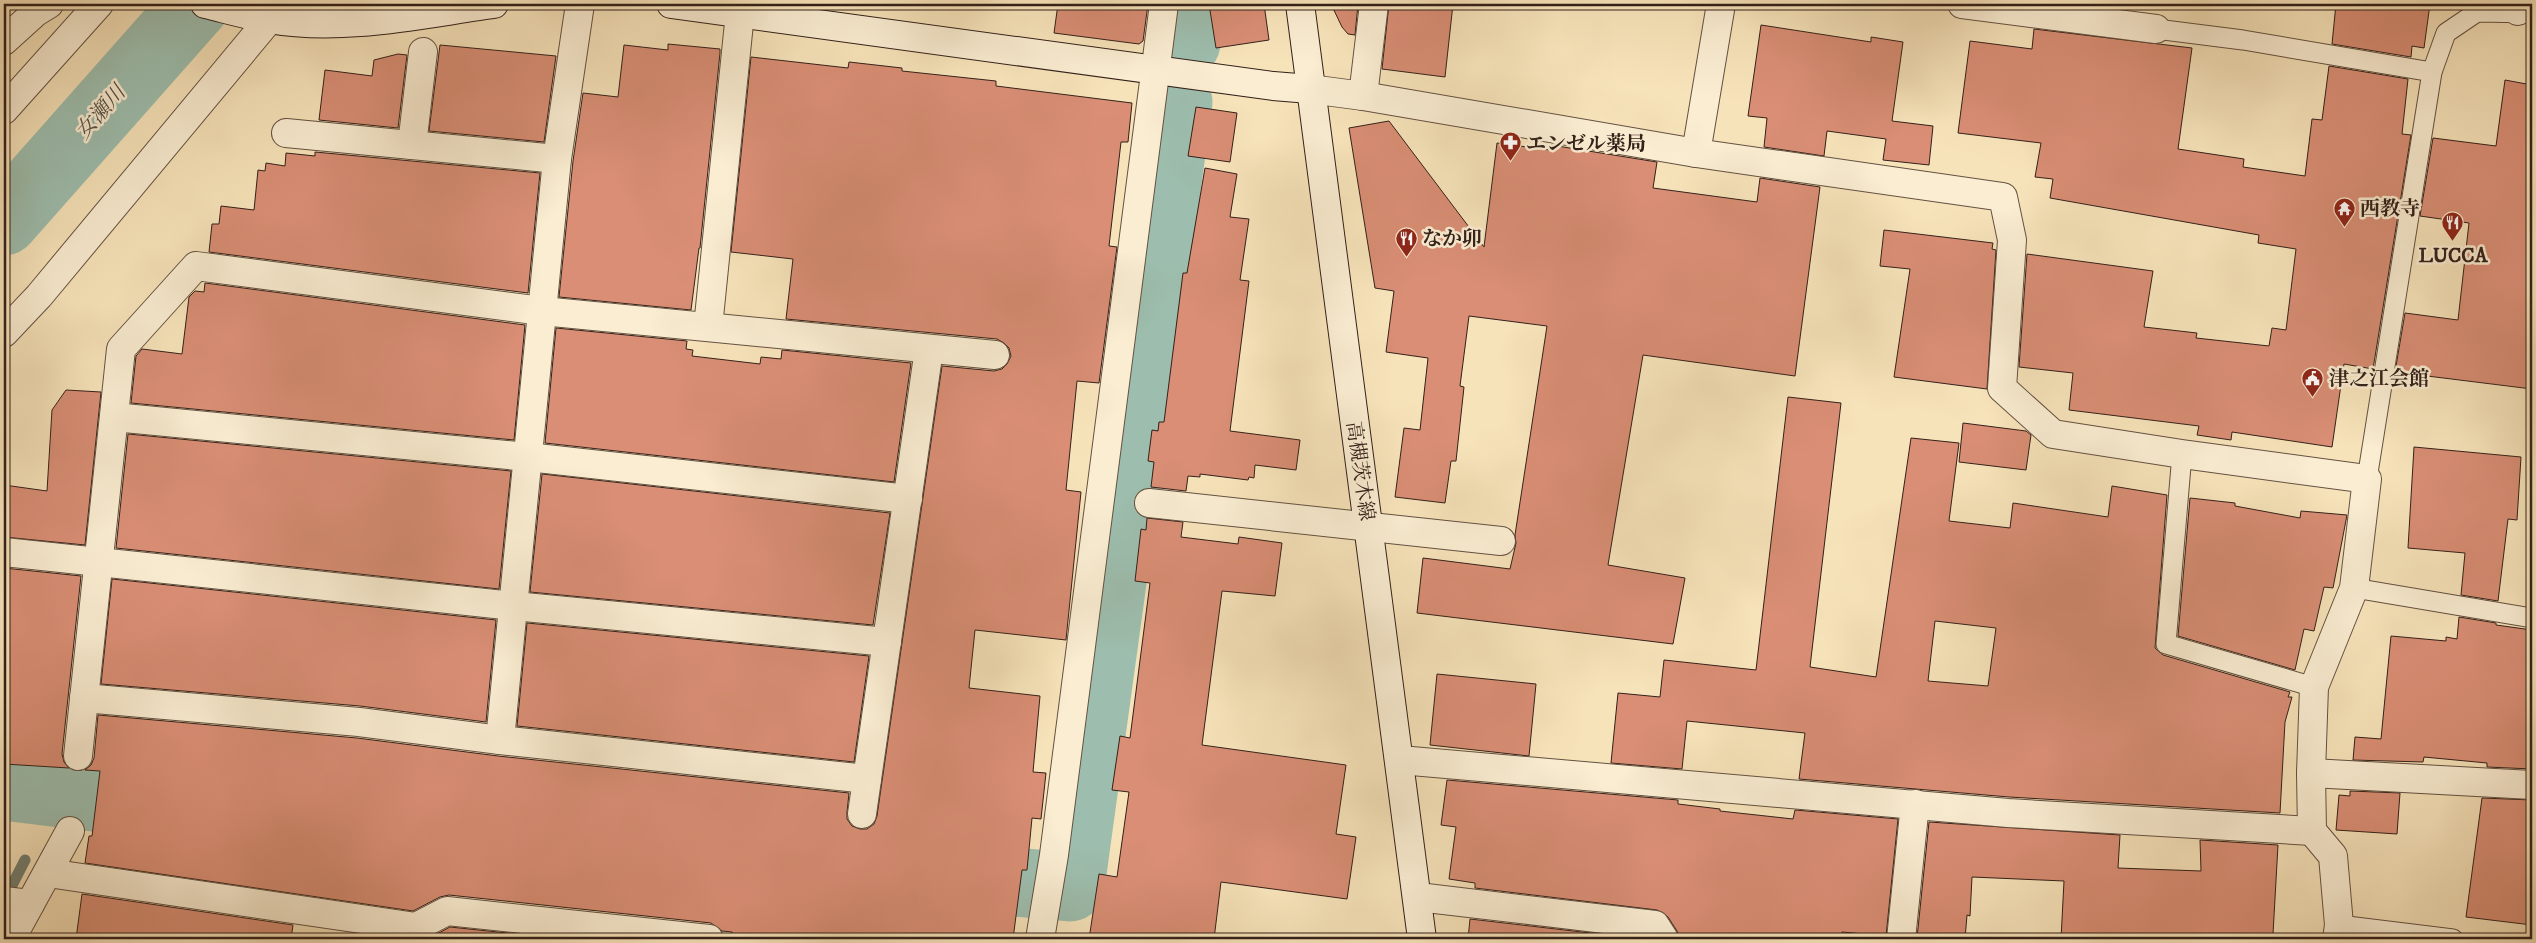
<svg xmlns="http://www.w3.org/2000/svg" width="2536" height="943" viewBox="0 0 2536 943" font-family="'IM FELL DW Pica','Noto Serif JP',serif">
  <rect width="100%" height="100%" fill="#f7e3ba"/>
  <filter id="stains"><feTurbulence type="fractalNoise" baseFrequency=".004" numOctaves="4"/><feColorMatrix values="0 0 0 0 .2 0 0 0 0 .09 0 0 0 0 .02 0 0 0 .5 -.17"/></filter>
  <radialGradient id="worn" r=".72"><stop offset=".6" stop-color="#630" stop-opacity="0"/><stop offset="1" stop-color="#630" stop-opacity=".3"/></radialGradient>
  <g fill="none" stroke-linecap="round" stroke-linejoin="round">
    <polyline stroke="#737f72" stroke-width="11" points="4,901 25,860"/>
    <g stroke="#9dbeae" stroke-width="69">
      <polyline points="1186,43 1192,4"/>
      <polyline points="4,221 196,4"/>
      <polyline points="4,786 191,809"/>
      <polyline points="926,874 1070,887 1178,102"/>
    </g>
  </g>
  <g fill="#d98e75" stroke="#332019" fill-rule="evenodd">
    <polygon points="1058,4 1148,4 1143,41 1139,44 1054,33"/>
    <polygon points="1209,4 1264,4 1269,40 1216,48"/>
    <polygon points="1331,4 1358,4 1355,35 1348,34 1342,27"/>
    <polygon points="1389,4 1453,4 1445,77 1382,69"/>
    <polygon points="2336,4 2430,4 2424,48 2412,46 2411,57 2332,44"/>
    <polygon points="1761,25 1871,42 1871,37 1903,42 1892,121 1933,126 1929,165 1883,160 1886,139 1827,131 1824,156 1764,147 1767,118 1748,116"/>
    <polygon points="2034,29 2192,48 2178,149 2244,159 2243,167 2305,176 2312,119 2322,120 2329,66 2408,79 2402,134 2411,135 2373,369 2344,364 2332,447 2232,432 2231,440 2197,435 2199,426 2069,410 2073,373 2019,367 2027,254 2153,271 2144,327 2197,333 2196,338 2269,346 2272,328 2286,330 2296,249 2258,243 2259,235 2050,198 2053,179 2035,177 2041,143 1958,133 1970,41 2032,49"/>
    <polygon points="668,44 720,49 720,53 700,248 699,248 691,310 559,297 573,161 583,93 618,97 624,45 668,50"/>
    <polygon points="440,45 556,56 544,142 429,131"/>
    <polygon points="398,54 407,55 398,128 319,120 325,70 372,76 374,60"/>
    <polygon points="751,57 848,68 849,62 902,68 902,71 996,81 996,86 1132,103 1128,142 1121,142 1109,246 1117,247 1099,383 1077,381 1066,490 1081,492 1066,640 975,630 969,688 1040,696 1033,772 1046,773 1041,819 1032,818 1027,870 1022,870 1013,939 771,939 732,934 732,932 722,931 711,923 449,895 440,897 413,911 85,863 89,836 92,836 100,771 85,770 91,765 94,758 98,715 357,738 498,756 849,793 847,812 847,819 852,826 860,829 867,829 874,824 877,816 942,366 994,371 1002,369 1007,364 1011,356 1009,348 1004,343 997,339 786,319 793,259 731,252"/>
    <polygon points="2505,80 2532,85 2532,389 2395,372 2405,313 2458,320 2469,223 2420,216 2433,138 2496,146"/>
    <polygon points="1196,107 1237,113 1230,162 1188,156"/>
    <polygon points="1389,121 1484,247 1497,143 1550,150 1551,145 1657,162 1653,188 1757,202 1760,178 1820,187 1795,376 1643,355 1608,565 1685,578 1673,644 1417,613 1423,558 1510,569 1516,543 1515,535 1547,326 1469,316 1460,386 1464,387 1456,461 1451,461 1445,503 1395,497 1404,428 1420,430 1428,358 1386,352 1394,291 1375,288 1349,128"/>
    <polygon points="315,152 540,173 528,293 209,252 212,224 219,224 221,206 254,210 258,170 265,171 266,163 285,166 286,153 315,156"/>
    <polygon points="1205,168 1237,174 1230,217 1249,219 1240,280 1249,281 1230,431 1300,440 1296,470 1255,465 1254,478 1249,477 1248,480 1200,474 1200,477 1188,476 1186,491 1151,487 1154,462 1148,461 1152,430 1158,431 1159,422 1164,422 1183,273 1187,273"/>
    <polygon points="1884,230 1993,243 1992,249 1996,250 1987,389 1894,377 1910,269 1880,266"/>
    <polygon points="205,283 525,325 514,440 131,403 136,356 142,349 182,354 189,297 195,291 204,292"/>
    <polygon points="556,328 687,341 686,349 693,350 692,356 760,364 761,357 781,359 782,350 911,363 894,482 545,443"/>
    <polygon points="66,390 101,392 85,545 4,537 4,485 47,491 52,410"/>
    <path d="M1788,397L1841,403L1810,667L1876,677L1911,438L1959,443L1949,521L2010,528L2013,503L2108,517L2112,486L2167,495L2155,648L2163,655L2290,692L2288,697H2292L2285,722L2280,813L2009,797L1799,779L1805,733L1687,721L1682,769L1611,763L1618,693L1660,697L1664,660L1756,670ZM1935,621L1996,628L1988,686L1928,681Z"/>
    <polygon points="1963,423 2026,431 2031,435 2026,470 1959,462"/>
    <polygon points="128,434 511,471 499,589 116,548"/>
    <polygon points="2414,447 2521,457 2517,520 2508,519 2498,601 2461,595 2465,553 2408,548"/>
    <polygon points="542,474 890,513 873,625 530,592"/>
    <polygon points="2190,498 2235,503 2235,506 2300,518 2301,511 2347,515 2333,588 2324,587 2314,631 2304,629 2295,670 2178,636"/>
    <polygon points="1147,518 1183,522 1181,537 1238,544 1239,537 1282,543 1275,596 1222,591 1202,745 1346,765 1336,834 1356,837 1347,899 1221,882 1214,939 1089,939 1099,874 1117,877 1129,792 1112,790 1120,736 1130,738 1150,583 1135,581 1141,529 1146,530"/>
    <polygon points="4,568 81,576 62,754 64,762 69,768 4,764"/>
    <polygon points="112,579 496,620 486,722 360,706 101,684"/>
    <polygon points="2459,617 2496,623 2496,625 2532,630 2532,769 2487,767 2487,763 2424,757 2423,762 2353,760 2355,737 2381,739 2391,636 2446,641 2446,637 2457,639"/>
    <polygon points="527,623 869,656 854,762 517,726"/>
    <polygon points="1437,674 1536,684 1529,756 1430,745"/>
    <polygon points="1447,780 1678,800 1678,804 1720,809 1720,811 1793,819 1795,810 1898,819 1886,936 1842,932 1841,939 1679,939 1677,931 1668,917 1657,910 1475,888 1475,883 1449,879 1456,827 1441,825"/>
    <polygon points="2350,791 2400,793 2397,834 2336,830 2339,795 2350,796"/>
    <polygon points="2482,798 2532,800 2532,925 2466,917"/>
    <polygon points="1929,822 2120,835 2118,868 2201,871 2200,840 2278,845 2273,934 2213,939 2061,939 2064,881 1972,877 1970,916 1967,915 1965,939 1917,938"/>
    <polygon points="82,894 293,925 291,939 76,939"/>
    <polygon points="1470,919 1642,939 1468,939"/>
    <polygon points="450,927 564,939 436,939 437,934"/>
  </g>
  <g fill="none" stroke-linecap="round" stroke-linejoin="round">
    <defs>
      <g id="lane">
        <polyline points="2156,29 2243,40 2432,72"/>
        <polyline points="2182,454 2166,644 2314,687"/>
        <polyline points="2367,479 2432,72 2446,33 2477,12 2532,13"/>
        <polyline points="2354,588 2532,618"/>
        <polyline points="2339,925 2453,939"/>
      </g>
      <g id="street">
        <polyline points="1962,4 2156,29"/>
        <polyline points="2518,11 2519,4"/>
        <polyline points="4,41 36,12 49,4"/>
        <polyline points="1310,89 1363,96 1696,153 1721,4"/>
        <polyline points="1363,96 1374,4"/>
        <polyline points="4,110 99,4"/>
        <polyline points="286,133 557,159"/>
        <polyline points="412,145 423,52"/>
        <polyline points="1696,153 2003,197 2012,240 2002,388 2053,434 2182,454 2367,479 2354,588 2314,687 2311,773 2312,831 2333,856 2339,925 2337,939"/>
        <polyline points="708,327 740,13"/>
        <polyline points="4,333 39,296 282,4"/>
        <polyline points="114,417 528,457 908,499"/>
        <polyline points="1149,503 1501,541"/>
        <polyline points="4,552 514,606 887,642"/>
        <polyline points="84,698 359,722 500,740 867,779"/>
        <polyline points="500,740 557,159 580,4"/>
        <polyline points="78,756 121,349 196,266 542,311 995,355"/>
        <polyline points="1400,760 2008,813 2312,831"/>
        <polyline points="2311,773 2532,785"/>
        <polyline points="862,814 929,349"/>
        <polyline points="48,873 416,927 447,911 709,939"/>
        <polyline points="1418,897 1655,925 1664,939"/>
        <polyline points="4,901 30,904"/>
        <polyline points="11,939 70,831"/>
        <polyline points="1040,939 1054,855 1164,4"/>
        <polyline points="1901,939 1915,804"/>
      </g>
      <g id="secondary">
        <path d="M205,4C226,9 247,15 269,19C343,32 421,14 494,4"/>
        <polyline points="671,4 1273,86 1310,89"/>
        <polyline points="1300,4 1422,939"/>
      </g>
    </defs>
    <use href="#lane" stroke="#645141" stroke-width="21"/>
    <use href="#street" stroke="#645141" stroke-width="30"/>
    <use href="#secondary" stroke="#332019" stroke-width="30"/>
    <use href="#lane" stroke="#faedd2" stroke-width="19"/>
    <use href="#street" stroke="#faedd2" stroke-width="28"/>
    <use href="#secondary" stroke="#faedd2" stroke-width="28"/>
  </g>
  <defs>
    <symbol id="pharmacy-pin" viewBox="-11 -11 22 30"><path d="M0 17L-7.5 6A9.5 9.5 0 1 1 7.5 6Z" fill="#8f2418" stroke="#faedd2"/><path d="M-2-6h4v4h4v4h-4v4h-4v-4h-4v-4h4Z" fill="#fff"/></symbol>
    <symbol id="temple-pin" viewBox="-11 -11 22 30"><path d="M0 17L-7.5 6A9.5 9.5 0 1 1 7.5 6Z" fill="#8f2418" stroke="#faedd2"/><path d="M0-6L5-2H3V0L6.5 2.5H4V6H1.5V3h-3V6H-4V2.5H-6.5L-3 0V-2H-5Z" fill="#fff"/></symbol>
    <symbol id="restaurant-pin" viewBox="-11 -11 22 30"><path d="M0 17L-7.5 6A9.5 9.5 0 1 1 7.5 6Z" fill="#8f2418" stroke="#faedd2"/><path d="M-5-6h1v4h1v-4h1v4h1v-4h1v5L-1.5 .5V6h-2V.5L-5-1ZM5-6V6H3V1.5H1.5Q1.5-4 5-6Z" fill="#fff"/></symbol>
    <symbol id="civic-pin" viewBox="-11 -11 22 30"><path d="M0 17L-7.5 6A9.5 9.5 0 1 1 7.5 6Z" fill="#8f2418" stroke="#faedd2"/><path d="M-.6-6.5H3V-4.5H.6V-3L4-1V1h2V6H-6V1h2V-1L-.6-3ZM-1.2 2.5V6h2.4V2.5Z" fill="#fff"/></symbol>
  </defs>
  <g fill-rule="evenodd">
    <use href="#pharmacy-pin" x="1498" y="130" width="25" height="34"/>
    <use href="#temple-pin" x="2332" y="196" width="25" height="34"/>
    <use href="#restaurant-pin" x="2440" y="210" width="25" height="34"/>
    <use href="#restaurant-pin" x="1394" y="226" width="25" height="34"/>
    <use href="#civic-pin" x="2300" y="366" width="25" height="34"/>
  </g>
  <g text-anchor="middle" stroke-width="5" stroke-linejoin="round" paint-order="stroke">
    <g font-size="20" font-weight="bold" fill="#332019" stroke="#faedd2" text-anchor="start">
      <text x="1526" y="150">エンゼル薬局</text>
      <text x="2360" y="215">西教寺</text>
      <text x="1422" y="245">なか卯</text>
      <text x="2453" y="262" text-anchor="middle">LUCCA</text>
      <text x="2329" y="385">津之江会館</text>
    </g>
    <g font-size="20" fill="#332019" stroke="#faedd2">
      <text transform="translate(1361 471) rotate(82)" y="7">高槻茨木線</text>
    </g>
    <g font-size="21" font-style="italic" fill="#534f46" stroke="#faedd2">
      <text transform="translate(100 112) rotate(-49)" y="7">女瀬川</text>
    </g>
  </g>
  <rect width="2536" height="943" fill="none" stroke="#f7e3ba" stroke-width="20"/>
  <rect x="5" y="5" width="2526" height="933" fill="none" stroke="#332019" stroke-width="2.5"/>
  <rect x="10" y="10" width="2516" height="923" fill="none" stroke="#332019"/>
  <rect width="100%" height="100%" filter="url(#stains)"/>
  <rect width="100%" height="100%" fill="url(#worn)"/>
</svg>
